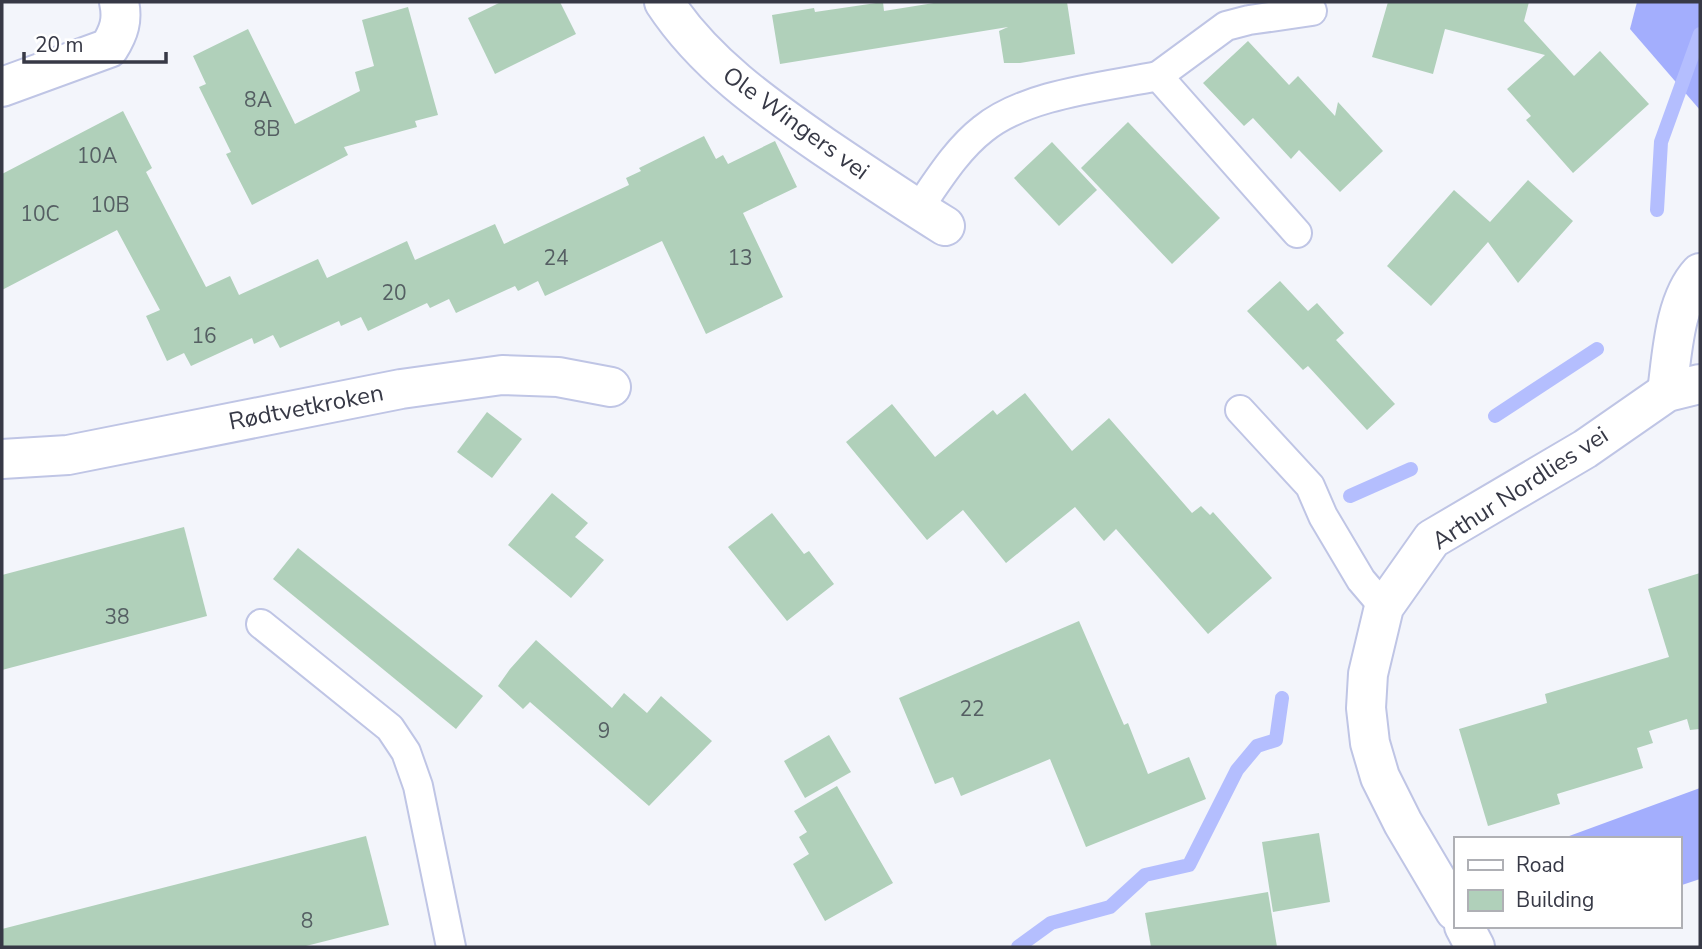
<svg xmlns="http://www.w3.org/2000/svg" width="1702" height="949" viewBox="0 0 1702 949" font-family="'Nunito Sans',sans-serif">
  <rect width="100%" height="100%" fill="#f3f5fb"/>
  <g fill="#a3aefd">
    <polygon points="1637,2 1700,2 1700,110 1630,29"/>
    <polygon points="1700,788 1700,879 1679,886 1679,839 1561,839"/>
  </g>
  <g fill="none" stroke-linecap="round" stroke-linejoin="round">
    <g stroke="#b4befe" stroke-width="14">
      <polyline points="1657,210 1661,142 1700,34"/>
      <polyline points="1495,416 1597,349"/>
      <polyline points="1350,496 1411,469"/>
      <polyline points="1018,947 1051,923 1110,907 1145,875 1189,865 1237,770 1257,746 1276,740 1282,698"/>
    </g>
  </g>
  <g fill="#b0d0ba">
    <polygon points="501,2 560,2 576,34 495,74 468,18"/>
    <polygon points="883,2 884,11 940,2 1067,2 1075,54 1020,63 1004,63 999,31 1008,27 780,64 772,15 814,8 815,12"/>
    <polygon points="1388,2 1529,2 1524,21 1574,76 1600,51 1649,104 1573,173 1526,120 1531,116 1507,89 1545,55 1445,29 1433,74 1372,57"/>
    <polygon points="408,7 438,115 415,121 417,127 344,147 348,155 252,205 226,154 231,152 199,87 206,84 193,56 248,29 295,124 360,91 355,72 374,66 362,20"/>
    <polygon points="1248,41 1289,85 1298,76 1335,116 1338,102 1383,151 1340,192 1299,150 1291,159 1253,118 1244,126 1203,83"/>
    <polygon points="123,111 152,168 146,172 206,287 230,276 239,295 318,259 327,278 407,241 415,260 495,224 504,244 629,185 626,178 641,171 639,168 704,136 716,159 723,155 728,164 775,141 797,187 743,213 783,297 706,334 662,241 545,296 538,281 518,291 515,286 456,313 449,299 430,308 427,303 368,331 361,317 341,326 339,321 280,348 273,335 254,344 252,338 191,366 184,353 167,361 146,316 160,310 117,230 2,290 2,174"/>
    <polygon points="1128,122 1220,218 1172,264 1081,168"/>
    <polygon points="1052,142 1097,190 1059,226 1014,178"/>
    <polygon points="1528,180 1573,221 1518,283 1488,242 1431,306 1387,266 1454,190 1490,222"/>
    <polygon points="1280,281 1308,311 1317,303 1344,333 1336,340 1395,404 1367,430 1308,366 1303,370 1247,311"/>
    <polygon points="1025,393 1072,451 1109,418 1192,513 1201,506 1210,515 1213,512 1272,578 1208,634 1116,529 1104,541 1075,507 1006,563 963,510 927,540 846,442 892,404 935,457 993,410 997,415"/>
    <polygon points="487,412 522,439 492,478 457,452"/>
    <polygon points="552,493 588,523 575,537 604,560 571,598 508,545"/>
    <polygon points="772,513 804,554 809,551 834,584 787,621 728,547"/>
    <polygon points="184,527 207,616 2,670 2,575"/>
    <polygon points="298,548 483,696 456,729 273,579"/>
    <polygon points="1700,573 1700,729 1690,730 1687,719 1649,731 1653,743 1637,748 1643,768 1557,794 1560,804 1488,826 1459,729 1547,703 1545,694 1669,657 1648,589"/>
    <polygon points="1079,621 1124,725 1128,723 1148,774 1189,757 1206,799 1086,847 1050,759 961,796 953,777 935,784 899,698"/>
    <polygon points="536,640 612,708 624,693 647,713 661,696 712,741 649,806 530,702 523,709 498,686 510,669"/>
    <polygon points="829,735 851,772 805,798 784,761"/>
    <polygon points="837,786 893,883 825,921 793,864 809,854 799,837 807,832 794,811"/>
    <polygon points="1319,833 1330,902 1273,912 1262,842"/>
    <polygon points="366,836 389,925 302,947 2,947 2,929"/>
    <polygon points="1268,892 1277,947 1151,947 1145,913"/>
  </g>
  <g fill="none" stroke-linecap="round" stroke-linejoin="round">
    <defs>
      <g id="lane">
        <polyline points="1158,76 1226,26 1249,20 1312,11"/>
        <path d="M918,209C937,182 956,150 983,129C1026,94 1104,87 1158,76L1297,233"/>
        <polyline points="1240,410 1310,486 1323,516 1361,580 1384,607"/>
        <polyline points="261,624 390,728 406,752 418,786 451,947"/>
      </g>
      <g id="street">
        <path d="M664,2C704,63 764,105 823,146C863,173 903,200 945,226"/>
        <path d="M2,87L109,48C119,32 123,20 119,2"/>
        <path d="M1667,392C1672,356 1674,301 1700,273"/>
        <polyline points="2,459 68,455 401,389 502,375 558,377 611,387"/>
        <polyline points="1455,911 1403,823 1380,777 1370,743 1366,708 1368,674 1384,607 1432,539 1585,449 1667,392 1700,384"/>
        <polyline points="1464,926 1475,947"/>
      </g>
    </defs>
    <use href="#lane" stroke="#bfc5e5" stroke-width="32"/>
    <use href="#street" stroke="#bfc5e5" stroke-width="42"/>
    <use href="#lane" stroke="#fff" stroke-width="28"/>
    <use href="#street" stroke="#fff" stroke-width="38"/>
  </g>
  <g text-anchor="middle" stroke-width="6" stroke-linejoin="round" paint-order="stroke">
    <g font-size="21" fill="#555f63">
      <text x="258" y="107">8A</text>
      <text x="267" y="136">8B</text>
      <text x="97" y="163">10A</text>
      <text x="110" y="212">10B</text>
      <text x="40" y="221">10C</text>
      <text x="556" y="265">24</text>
      <text x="740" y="265">13</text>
      <text x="394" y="300">20</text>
      <text x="204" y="343">16</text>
      <text x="117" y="624">38</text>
      <text x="972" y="716">22</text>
      <text x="604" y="738">9</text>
      <text x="307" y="928">8</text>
    </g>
    <g font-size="24" fill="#373946" stroke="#fff">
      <text transform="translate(796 123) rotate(36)" y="8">Ole Wingers vei</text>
      <text transform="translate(306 407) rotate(-11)" y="8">Rødtvetkroken</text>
      <text transform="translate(1520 488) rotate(-33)" y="8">Arthur Nordlies vei</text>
    </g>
  </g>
  <rect width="1702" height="949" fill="none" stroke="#373946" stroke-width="7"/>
  <rect x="1454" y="837" width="228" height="91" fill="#ffffff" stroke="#afb0b5" stroke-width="2"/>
  <rect x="1468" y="860" width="35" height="10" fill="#ffffff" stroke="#afb0b5" stroke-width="2"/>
  <text x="1516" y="872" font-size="21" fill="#373946">Road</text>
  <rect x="1468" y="890" width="35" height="21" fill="#b0d0ba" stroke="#afb0b5" stroke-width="2"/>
  <text x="1516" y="907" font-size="21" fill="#373946">Building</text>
  <path d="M24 52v10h142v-10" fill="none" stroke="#373946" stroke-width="3.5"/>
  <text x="35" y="52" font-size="21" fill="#373946" stroke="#ffffff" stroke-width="5" paint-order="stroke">20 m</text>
</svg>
